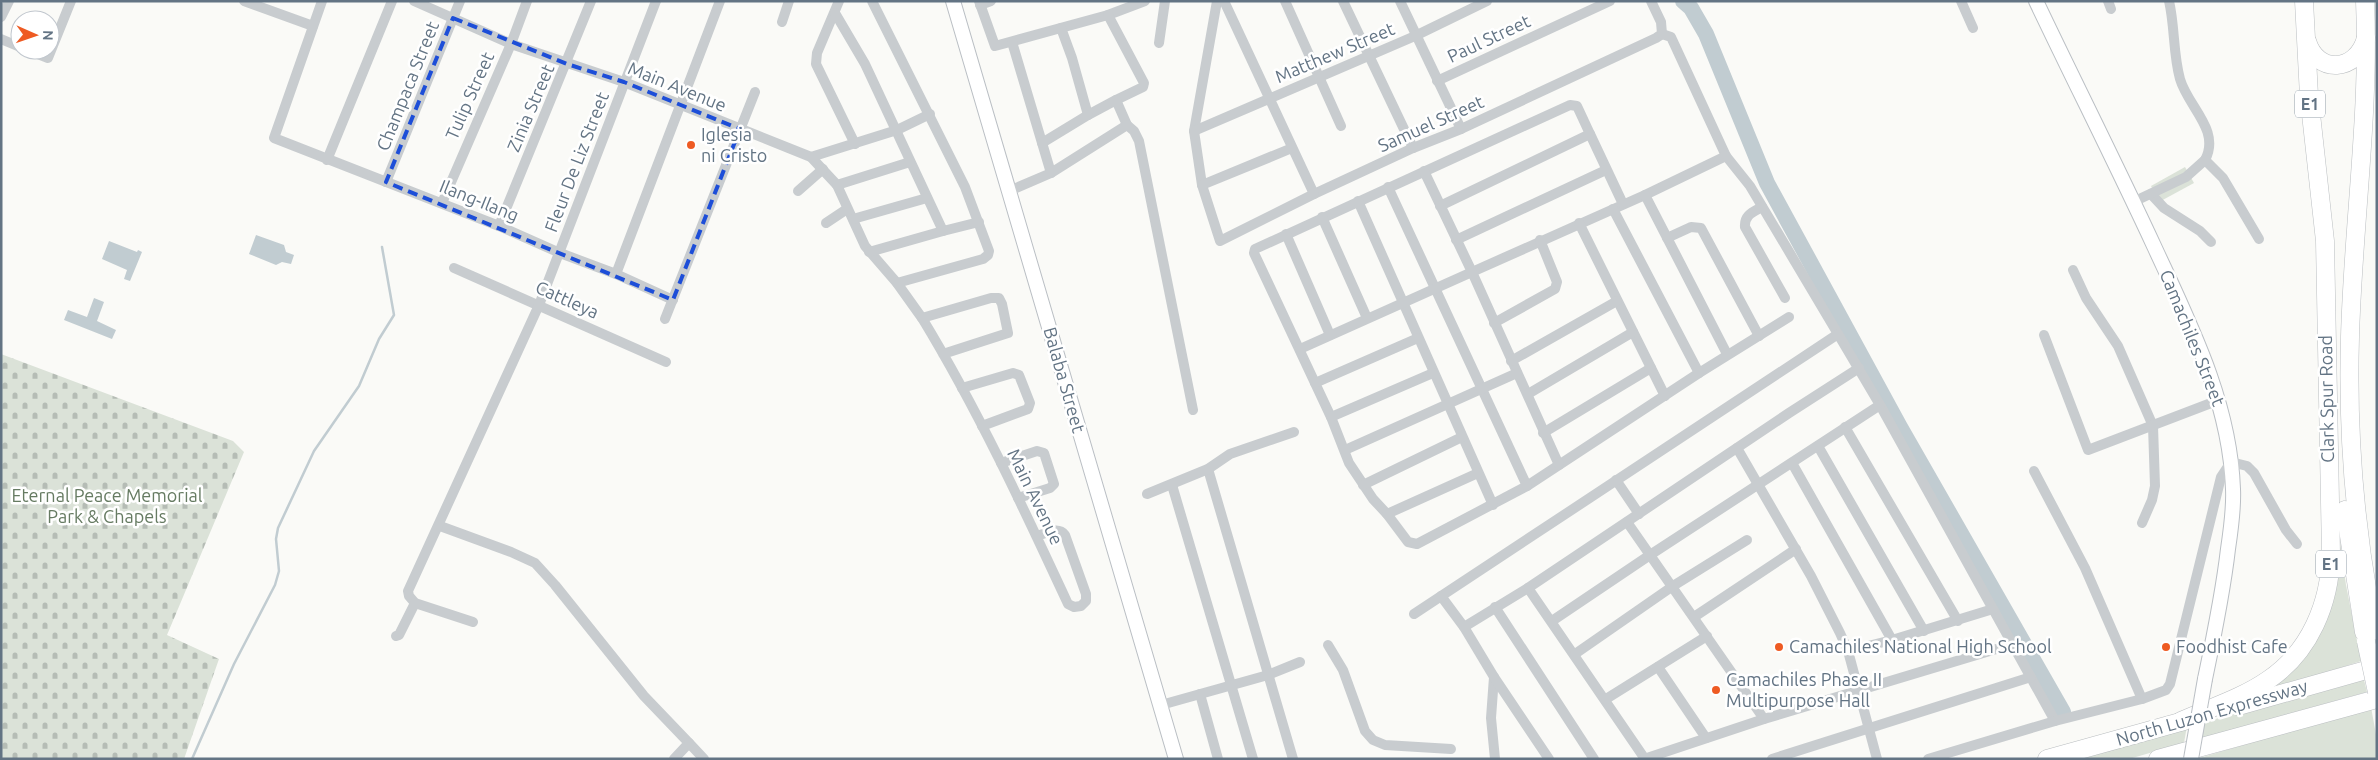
<svg xmlns="http://www.w3.org/2000/svg" width="2378" height="760" viewBox="0 0 2378 760" font-family="Ubuntu,sans-serif">
  <defs>
    <pattern id="cemetery-stones" width="16" height="16" patternUnits="userSpaceOnUse" patternTransform="scale(1.25)"><rect width="16" height="16" fill="#dbe2d8"/><path d="M2 7V4a2 2 0 0 1 4 0v3zM10 15v-3a2 2 0 0 1 4 0v3z" fill="#b5bcb5"/></pattern>
  </defs>
  <rect width="100%" height="100%" fill="#fafaf7"/>
  <g fill="#dbe2d8">
    <polygon points="2185,167 2194,183 2159,202 2151,186"/>
    <polygon points="2333,495 2346,585 2361,661 2264,693 2323,624"/>
    <polygon points="2363,676 2367,692 2198,739 2202,723"/>
    <polygon points="2371,707 2377,740 2377,759 2196,759"/>
    <polygon points="2187,726 2184,743 2129,759 2076,759"/>
  </g>
  <polygon fill="url(#cemetery-stones)" points="1,354 233,441 244,452 167,635 219,659 184,759 1,759"/>
  <g fill="#c1ccd1">
    <polygon points="256,235 284,245 286,252 294,255 291,264 282,262 276,265 249,254"/>
    <polygon points="109,241 137,252 138,250 142,252 130,281 124,279 127,270 102,259"/>
    <polygon points="94,298 104,302 97,321 116,330 112,339 64,320 68,310 87,317"/>
  </g>
  <g fill="none" stroke-linecap="round" stroke-linejoin="round">
    <polyline stroke="#c1ccd1" stroke-width="2.5" points="192,759 234,664 275,585 279,571 276,539 278,528 314,451 359,386 379,339 394,315 382,247"/>
    <polyline stroke="#c1ccd1" stroke-width="16" points="1683,1 1691,8 1706,34 1767,183 1900,427 2063,712"/>
    <defs>
      <g id="secondary">
        <polyline points="953,1 1176,759"/>
        <path d="M2036,1C2075,83 2116,164 2154,246C2190,324 2230,402 2233,489C2234,509 2231,529 2228,549C2223,593 2214,636 2205,679"/>
      </g>
      <g id="highway">
        <path d="M2365,1C2370,113 2353,225 2350,337C2347,439 2356,542 2377,642"/>
        <path d="M2307,41C2317,75 2357,72 2366,38"/>
        <polyline points="2345,510 2364,632"/>
        <polyline points="2238,706 2377,667"/>
        <path d="M2181,721C2210,708 2242,698 2268,680C2310,652 2330,603 2331,554L2325,241L2309,96L2304,1"/>
        <polyline points="2047,759 2191,719"/>
        <polyline points="2158,759 2377,699"/>
      </g>
    </defs>
    <use href="#secondary" stroke="#babfc4" stroke-width="16"/>
    <use href="#highway" stroke="#babec1" stroke-width="19"/>
    <g stroke="#c8cccf" stroke-width="10">
      <polyline points="244,1 313,26"/>
      <polyline points="322,1 274,138 499,226 560,253 616,274 673,300"/>
      <polyline points="414,1 511,44 624,82 811,157 837,185 865,246 897,283 922,318"/>
      <polyline points="839,1 817,53 816,64 855,144"/>
      <polyline points="872,1 965,187 989,251 988,255 983,259 897,283"/>
      <polyline points="979,1 995,46 1108,15 1145,1"/>
      <polyline points="1217,1 1194,131 1202,185 1220,241 1314,194 1413,148 1461,129 1656,38 1662,34 1661,22 1651,1"/>
      <polyline points="1224,1 1314,194"/>
      <polyline points="1285,1 1341,126"/>
      <polyline points="1343,1 1413,148"/>
      <polyline points="1400,1 1461,129"/>
      <polyline points="1961,1 1973,28"/>
      <polyline points="2108,1 2111,9"/>
      <path d="M2169,1C2175,27 2173,54 2180,79C2188,107 2221,130 2205,160"/>
      <polyline points="980,5 991,1"/>
      <polyline points="835,13 865,64 943,231 979,222"/>
      <polyline points="1108,15 1144,83 1143,87 1116,100"/>
      <polyline points="1,17 9,1"/>
      <polyline points="782,22 789,1"/>
      <polyline points="1061,28 1072,58 1088,115 1116,100 1127,125"/>
      <polyline points="1662,34 1671,37 1726,156"/>
      <polyline points="1,39 20,47"/>
      <polyline points="1012,42 1051,173"/>
      <polyline points="1159,43 1165,1"/>
      <polyline points="28,50 48,58 71,1"/>
      <polyline points="1437,81 1610,1"/>
      <polyline points="1194,131 1415,36 1487,1"/>
      <polyline points="1590,134 1577,106 1570,105 1255,249 1254,253 1331,417 1349,463 1373,499 1387,514 1408,542 1417,544 1527,486 1699,373 1789,317"/>
      <polyline points="1042,143 1088,115"/>
      <polyline points="811,157 897,130 930,114"/>
      <polyline points="327,160 392,1"/>
      <polyline points="1424,171 1472,272 1645,195 1726,156 1750,186 1838,334"/>
      <polyline points="386,182 460,1"/>
      <polyline points="837,185 910,162"/>
      <polyline points="1202,185 1292,148"/>
      <polyline points="1388,187 1527,486"/>
      <polyline points="798,191 823,169"/>
      <polyline points="1009,191 1051,173 1127,125 1134,131 1139,141 1193,410"/>
      <polyline points="2151,194 2164,208 2200,231 2211,242"/>
      <polyline points="1645,195 1727,354"/>
      <polyline points="1358,201 1493,505"/>
      <polyline points="2133,202 2186,177 2205,160 2223,178 2259,239"/>
      <polyline points="442,203 511,44 527,1"/>
      <polyline points="1440,206 1590,134 1623,204"/>
      <path d="M1762,207C1753,212 1744,215 1745,227L1785,298"/>
      <polyline points="1613,209 1699,373"/>
      <polyline points="1322,217 1367,318"/>
      <polyline points="853,219 927,198"/>
      <polyline points="826,223 847,209"/>
      <polyline points="1579,223 1665,396"/>
      <polyline points="499,226 591,1"/>
      <polyline points="1286,234 1330,335"/>
      <polyline points="1667,238 1691,227 1701,228 1759,336"/>
      <polyline points="1456,240 1606,170"/>
      <polyline points="869,252 943,231"/>
      <polyline points="454,268 666,362"/>
      <polyline points="2073,270 2086,298 2118,346 2153,426 2155,486 2152,500 2142,523"/>
      <polyline points="616,274 720,1"/>
      <polyline points="665,319 755,92"/>
      <polyline points="1494,323 1555,289 1557,282 1540,240"/>
      <polyline points="2044,335 2088,450 2219,400"/>
      <polyline points="1300,349 1472,272 1559,465"/>
      <path d="M943,354L1008,333L1002,304L999,298H991L922,318C978,410 1023,507 1068,604L1074,607L1081,606L1086,601V594L1065,535C1058,526 1047,533 1037,536"/>
      <polyline points="1511,361 1617,301"/>
      <polyline points="1315,383 1418,338"/>
      <polyline points="962,388 1013,373 1019,375 1030,403 1028,409 982,426"/>
      <polyline points="1528,394 1633,332"/>
      <polyline points="1331,417 1433,373"/>
      <polyline points="1845,427 1958,621"/>
      <polyline points="1543,433 1651,368"/>
      <polyline points="1818,446 1924,631"/>
      <polyline points="1737,448 1811,576 1840,633 1848,651 1877,759"/>
      <polyline points="1345,450 1517,373"/>
      <polyline points="1001,463 1037,451 1044,453 1054,484 1050,488 1018,498"/>
      <polyline points="1792,463 1892,640"/>
      <polyline points="1208,469 1293,759"/>
      <polyline points="2034,471 2085,568 2142,699"/>
      <polyline points="1616,480 1639,514"/>
      <polyline points="1172,485 1253,759"/>
      <polyline points="1363,485 1462,437"/>
      <polyline points="1147,494 1208,469 1230,454 1294,432"/>
      <polyline points="1387,514 1478,473"/>
      <polyline points="1627,522 1764,719"/>
      <polyline points="440,526 511,552 535,563 555,585 644,696 689,743 674,759"/>
      <polyline points="1528,588 1645,759"/>
      <polyline points="1441,596 1464,627 1494,677 1491,718 1495,759"/>
      <polyline points="1495,607 1594,759"/>
      <polyline points="1414,614 1838,334 1880,405 2055,721"/>
      <polyline points="1694,617 1796,549"/>
      <polyline points="1552,621 1650,555 1880,405"/>
      <polyline points="473,622 415,603 409,596 408,591 539,305 656,1"/>
      <polyline points="1464,627 1528,588 1789,413 1859,368"/>
      <polyline points="396,636 399,635 415,603"/>
      <polyline points="1328,645 1343,670 1365,731 1373,740 1385,745 1451,749"/>
      <polyline points="1848,651 1892,640 1993,609"/>
      <polyline points="1575,654 1673,586 1747,540"/>
      <polyline points="1658,667 1706,738"/>
      <polyline points="1494,677 1549,759"/>
      <polyline points="1200,694 1218,759"/>
      <polyline points="1606,699 1707,636"/>
      <polyline points="1161,705 1268,675 1300,662"/>
      <polyline points="689,743 704,759"/>
      <polyline points="1644,759 1764,719 2013,644"/>
      <polyline points="1772,759 2031,677"/>
      <polyline points="1928,759 2055,721 2142,699 2166,690 2170,684 2221,477 2231,462 2247,466 2254,473 2286,530 2297,544"/>
    </g>
    <use href="#secondary" stroke="#fff" stroke-width="14"/>
    <use href="#highway" stroke="#fff" stroke-width="18"/>
    <defs>
      <polyline id="secondary-bridge" points="2191,759 2205,679"/>
      <polyline id="highway-bridge" points="2366,641 2377,692"/>
    </defs>
    <use href="#secondary-bridge" stroke="#babfc4" stroke-width="16" stroke-linecap="butt"/>
    <use href="#highway-bridge" stroke="#babec1" stroke-width="19" stroke-linecap="butt"/>
    <use href="#secondary-bridge" stroke="#fff" stroke-width="14"/>
    <use href="#highway-bridge" stroke="#fff" stroke-width="18"/>
  </g>
  <path fill="none" stroke="#1d4ed8" stroke-width="4" stroke-dasharray="10 6" stroke-linejoin="round" d="M453,18L567,64L624,82L740,129L673,300L386,182Z"/>
  <g fill="#ee5b23" stroke="#fff" stroke-width="2">
    <circle cx="691" cy="145" r="5"/>
    <circle cx="1779" cy="647" r="5"/>
    <circle cx="2166" cy="647" r="5"/>
    <circle cx="1716" cy="690" r="5"/>
  </g>
  <g text-anchor="middle" stroke-width="5" stroke-linejoin="round" paint-order="stroke">
    <g fill="#fff" stroke="#929ea9" stroke-width="1">
      <rect x="2295" y="90.5" width="30" height="27" rx="4"/>
      <rect x="2316" y="550.5" width="30" height="27" rx="4"/>
    </g>
    <g font-size="16" font-weight="bold" fill="#637484">
      <text x="2310" y="110">E1</text>
      <text x="2331" y="570">E1</text>
    </g>
    <g font-size="18" fill="#637484" stroke="#fff">
      <text transform="translate(1489 39) rotate(-25)" y="6">Paul Street</text>
      <text transform="translate(1335 53) rotate(-23)" y="6">Matthew Street</text>
      <text transform="translate(408 86) rotate(-68)" y="6">Champaca Street</text>
      <text transform="translate(677 87) rotate(22)" y="6">Main Avenue</text>
      <text transform="translate(470 96) rotate(-66)" y="6">Tulip Street</text>
      <text transform="translate(531 108) rotate(-67)" y="6">Zinia Street</text>
      <text transform="translate(1431 124) rotate(-24)" y="6">Samuel Street</text>
      <text transform="translate(577 162) rotate(-69)" y="6">Fleur De Liz Street</text>
      <text transform="translate(479 201) rotate(22)" y="6">Ilang-Ilang</text>
      <text transform="translate(567 300) rotate(24)" y="6">Cattleya</text>
      <text transform="translate(2192 338) rotate(68)" y="6">Camachiles Street</text>
      <text transform="translate(1064 380) rotate(74)" y="6">Balaba Street</text>
      <text transform="translate(2327 399) rotate(-91)" y="6">Clark Spur Road</text>
      <text transform="translate(1035 497) rotate(64)" y="6">Main Avenue</text>
      <text transform="translate(2212 713) rotate(-16)" y="6">North Luzon Expressway</text>
    </g>
    <g font-size="18" fill="#637484" stroke="#fff" text-anchor="start">
      <text x="701" y="141">Iglesia<tspan x="701" dy="21">ni Cristo</tspan></text>
      <text x="1789" y="653">Camachiles National High School</text>
      <text x="2176" y="653">Foodhist Cafe</text>
      <text x="1726" y="686">Camachiles Phase II<tspan x="1726" dy="21">Multipurpose Hall</tspan></text>
    </g>
    <g font-size="18" fill="#667b62" stroke="#fff">
      <text x="107" y="502">Eternal Peace Memorial<tspan x="107" dy="21">Park &amp; Chapels</tspan></text>
    </g>
  </g>
  <rect width="2378" height="760" fill="none" stroke="#637484" stroke-width="5"/>
  <g transform="translate(35 35) rotate(92)"><circle r="24" fill="#ffffff" stroke="#c1c7ce"/>
  <path d="M0-4L9 19L0 12L-9 19Z" fill="#ee5b23"/>
  <text y="-8" font-size="14" font-weight="bold" text-anchor="middle" fill="#637484">N</text>
  </g>
</svg>
